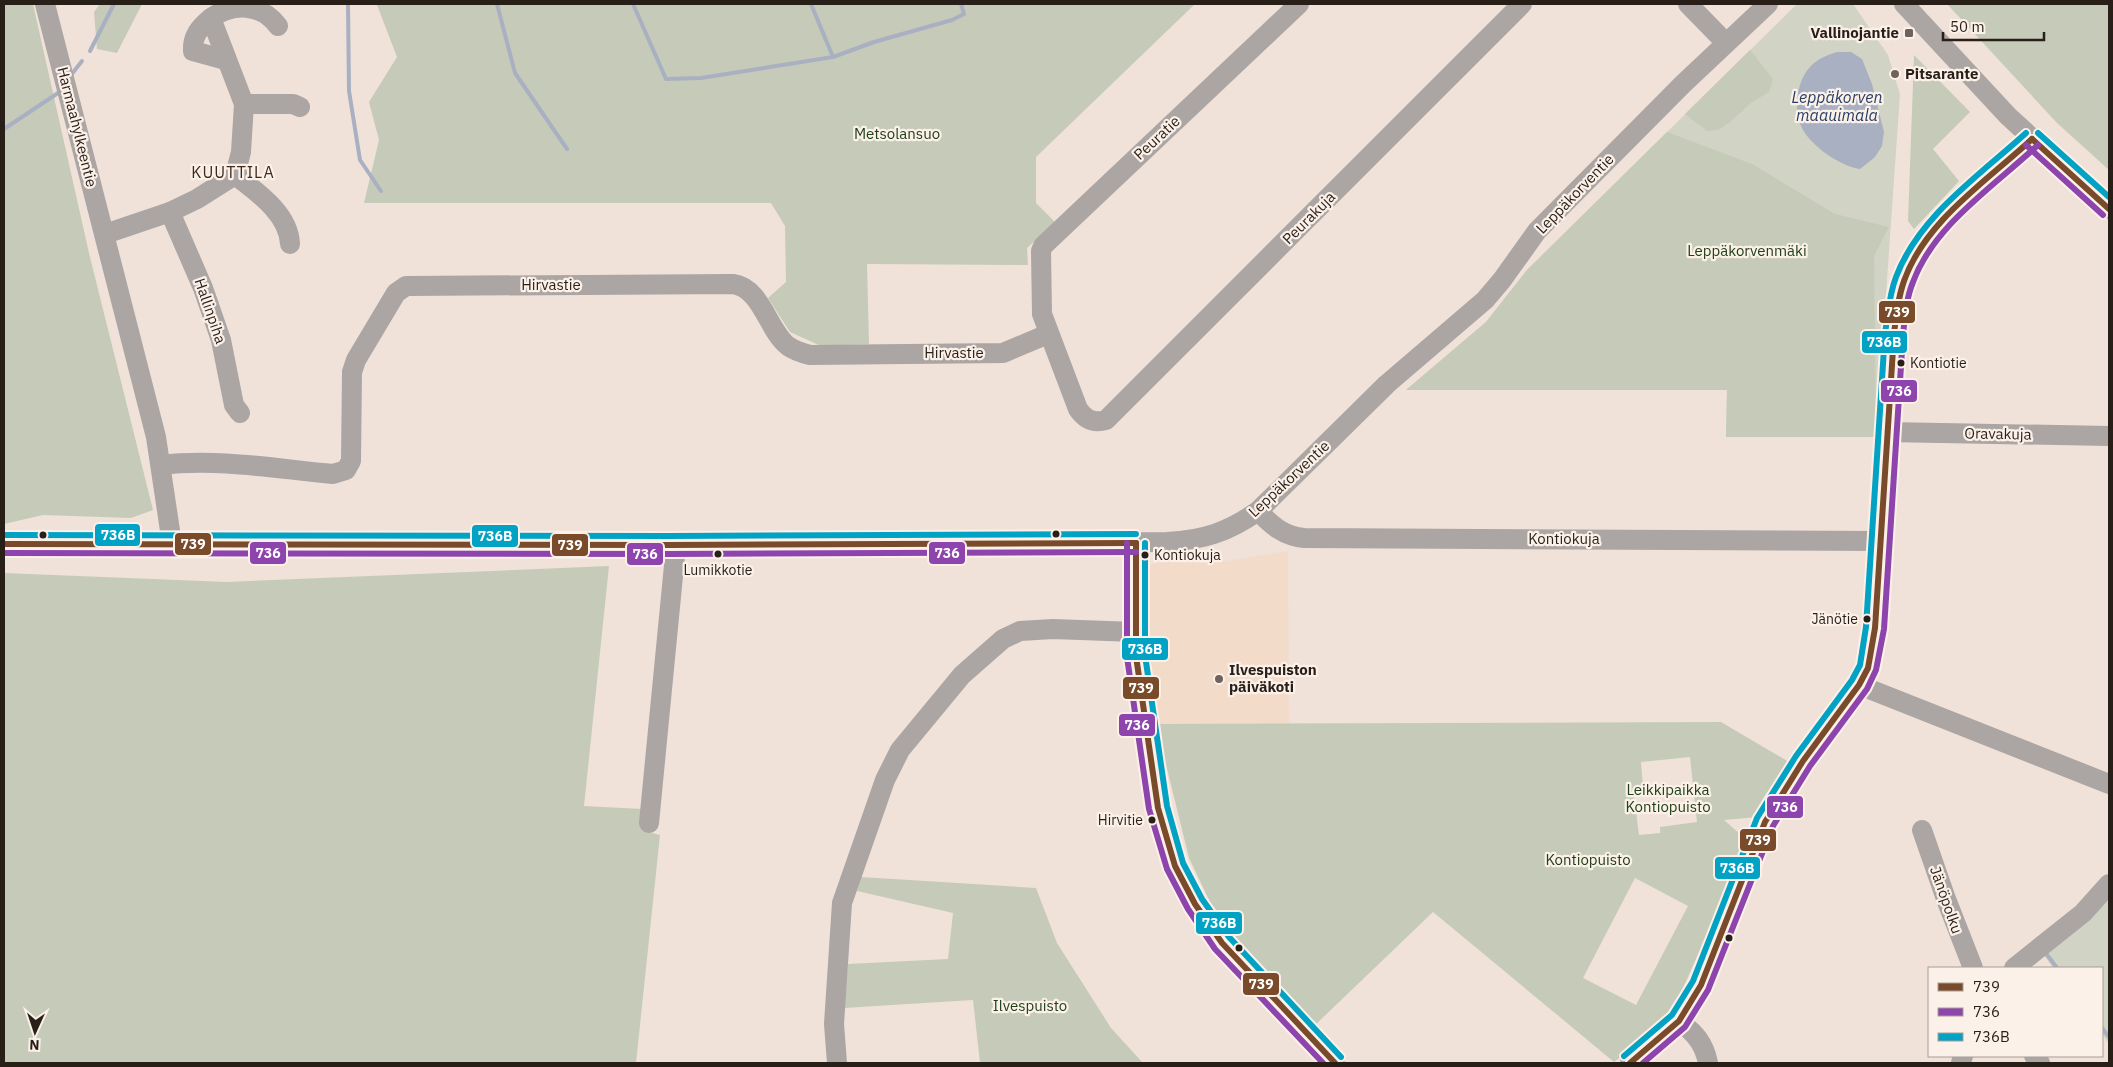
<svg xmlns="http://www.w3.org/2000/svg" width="2113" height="1067" viewBox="0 0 2113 1067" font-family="'IBM Plex Sans',sans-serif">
  <rect width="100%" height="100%" fill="#f0e2d8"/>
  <polygon fill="#f3dbca" points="1288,551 1289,724 1156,724 1144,634 1144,576 1151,565 1163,560 1226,561"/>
  <g fill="#d1d3c4">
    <polygon points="1797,4 1853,4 1888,55 1900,94 1876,437 1726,437 1727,390 1406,390 1486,322 1527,270"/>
    <polygon points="2109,893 2109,1044 2102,1034 2102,968 2053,968 2041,951"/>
  </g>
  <g fill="#c5cbb8" fill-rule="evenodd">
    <polygon points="4,4 33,4 89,253 153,510 131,518 43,515 4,524"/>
    <polygon points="100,4 142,4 117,53 97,49 94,12"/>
    <polygon points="362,4 1195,4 1036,157 1036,203 1055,222 1027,248 1028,265 867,264 869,344 821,346 790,332 768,298 786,282 785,226 771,203 364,203 379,140 369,102 397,57 377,5"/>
    <polygon points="1947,4 2109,4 2109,170 2057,123"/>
    <polygon points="1750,50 1773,79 1769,92 1752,102 1730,122 1718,130 1707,131 1685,114"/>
    <polygon points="1914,55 1970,112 1933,149 1959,181 1914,229 1908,221"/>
    <polygon points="1667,132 1752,164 1835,214 1889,227 1874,256 1876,437 1726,437 1727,390 1406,390 1486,322 1527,270"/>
    <polygon points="609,566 584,806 643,809 644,831 660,835 636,1063 4,1063 4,573 227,582"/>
    <path d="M1721,722L1789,762L1758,817L1724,820L1748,841L1669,1020L1614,1062L1433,912L1312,1028L1219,921L1189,858L1156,724ZM1690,757L1697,822L1660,827V833L1639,835L1633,788L1643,787L1641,762ZM1635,878L1688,906L1636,1005L1583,978Z"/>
    <polygon points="861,877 1036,888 1057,943 1111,1028 1143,1063 980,1063 973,1000 844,1008 848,964 948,959 953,913 857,891"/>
  </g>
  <path fill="#a9b0c2" d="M1837,52H1851L1862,59L1872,84L1884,132L1882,146L1875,157L1860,169C1840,166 1813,147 1803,130C1793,112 1796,82 1810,67C1817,59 1827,55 1837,52Z"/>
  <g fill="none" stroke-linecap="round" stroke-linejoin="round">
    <g stroke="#a9b0c2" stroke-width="4">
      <polyline points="348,4 349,91 360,160 381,191"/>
      <polyline points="497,4 515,73 567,149"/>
      <polyline points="633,4 666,79 701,78 833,57 874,42 952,20 964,14 961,4"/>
      <polyline points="811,4 833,57"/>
      <polyline points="90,51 114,4"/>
      <polyline points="71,75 82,61"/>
      <polyline points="4,129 58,93"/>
      <polyline points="2045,952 2057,968"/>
      <polyline points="2102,1028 2109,1037"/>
    </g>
    <g stroke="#aba5a4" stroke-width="20">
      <polyline points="45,4 156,437 172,544"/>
      <path d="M1299,4L1043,246L1041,251L1042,314L1078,409C1085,419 1093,424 1106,420L1522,4"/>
      <polyline points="1688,4 1726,43"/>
      <polyline points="1904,4 2008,116 2109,209"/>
      <path d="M211,18C200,27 192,36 193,51L226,60"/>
      <polyline points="244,104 293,104 300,107"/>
      <path d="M235,175C257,192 289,214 290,244"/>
      <polyline points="170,212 203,288 221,340 234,405 240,413"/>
      <path d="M105,234L170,212L197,199L235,175L241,152L244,104L211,18C233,3 261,3 278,26"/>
      <polyline points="1887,432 2109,436"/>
      <path d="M161,465C218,458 277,469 333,474L346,470L351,461L352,372L356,360L396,293L406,286L733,284C762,288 768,331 788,346C795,351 802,353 810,355L1003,353L1048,334"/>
      <path d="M1258,511C1272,526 1284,536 1304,538L1880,541"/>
      <polyline points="1136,543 1136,656 1158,808 1175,866 1195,904 1222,943 1335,1063"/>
      <path d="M4,544L668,545L1167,542C1204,540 1228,532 1258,511L1387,384L1485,300L1502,280L1537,231L1683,84L1768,4"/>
      <polyline points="1859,685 2109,784"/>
      <polyline points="649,823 676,545"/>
      <polyline points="1922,830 1946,899 1973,968"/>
      <polyline points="2014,968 2083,913 2109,884"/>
      <path d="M1679,1021C1695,1033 1704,1043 1708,1063"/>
      <polyline points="2034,1056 2040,1063"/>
      <polyline points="837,1063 834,1024 842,903 885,780 900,750 962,675 1003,639 1020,631 1053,629 1135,632"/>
      <path d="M1630,1063L1679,1021L1701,985L1746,867L1765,822L1803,761L1859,685L1868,668L1875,628L1894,334C1897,314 1898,293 1906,275C1931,218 1989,181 2032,139"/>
      <polyline points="1961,1063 1963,1056"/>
    </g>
    <defs>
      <g id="bus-1">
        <polyline points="2032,139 2109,209"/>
        <polyline points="1136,543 1136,656 1158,808 1175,866 1195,904 1222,943 1335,1063"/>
        <polyline points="4,544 668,545 1136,543"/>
        <path d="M1630,1063L1679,1021L1701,985L1765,822L1803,761L1859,685L1868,668L1875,628L1894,334C1896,316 1898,298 1904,281C1925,221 1987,181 2032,139"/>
      </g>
      <g id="bus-2">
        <polyline points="2026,145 2103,215"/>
        <polyline points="1127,543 1127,657 1149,809 1167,869 1188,909 1215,949 1323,1063"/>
        <polyline points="4,553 668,554 1136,552"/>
        <path d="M1643,1063L1685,1027L1708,990L1773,826L1810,766L1867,689L1876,670L1884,629L1903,335C1905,317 1906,299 1913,282C1934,225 1994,186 2038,145"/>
      </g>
      <g id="bus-3">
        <polyline points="2038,133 2109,197"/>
        <polyline points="4,535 668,536 1136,534"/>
        <polyline points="1145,543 1145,655 1167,806 1183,863 1202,899 1229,937 1341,1057"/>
        <path d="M1624,1056L1672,1015L1693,981L1757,818L1796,756L1852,680L1860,665L1866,627L1885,333C1888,315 1889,295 1896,277C1919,216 1980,175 2026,133"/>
      </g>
    </defs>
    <use href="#bus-1" stroke="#fbf1e9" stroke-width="10"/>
    <use href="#bus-2" stroke="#fbf1e9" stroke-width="10"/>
    <use href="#bus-3" stroke="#fbf1e9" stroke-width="10"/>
    <use href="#bus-1" stroke="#7a4b2a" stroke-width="6"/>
    <use href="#bus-2" stroke="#8e44ad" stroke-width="6"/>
    <use href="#bus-3" stroke="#02a2c5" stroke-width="6"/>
  </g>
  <g fill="#6f635c" stroke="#fbf1e9" stroke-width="2">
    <rect x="1904" y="28" width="10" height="10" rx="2.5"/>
    <circle cx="1895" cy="74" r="5"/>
    <circle cx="1219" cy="679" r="5"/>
  </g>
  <g fill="#291f19" stroke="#fbf1e9" stroke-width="2">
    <circle cx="1901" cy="363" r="4.5"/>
    <circle cx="1056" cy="534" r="4.5"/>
    <circle cx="43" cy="535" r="4.5"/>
    <circle cx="718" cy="554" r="4.5"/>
    <circle cx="1145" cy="555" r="4.5"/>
    <circle cx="1867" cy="619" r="4.5"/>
    <circle cx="1152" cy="820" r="4.5"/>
    <circle cx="1729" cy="938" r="4.5"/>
    <circle cx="1239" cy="948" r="4.5"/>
  </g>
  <g text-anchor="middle" stroke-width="4.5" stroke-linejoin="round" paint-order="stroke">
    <g font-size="14" fill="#291f19" stroke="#fbf1e9" text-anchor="start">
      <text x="1910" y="368">Kontiotie</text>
      <text x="1154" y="560">Kontiokuja</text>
      <text x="718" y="575" text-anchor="middle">Lumikkotie</text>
      <text x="1858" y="624" text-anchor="end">Jänötie</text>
      <text x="1143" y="825" text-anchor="end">Hirvitie</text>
    </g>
    <g font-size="15" font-weight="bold" fill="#291f19" stroke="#fbf1e9" text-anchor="start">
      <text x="1899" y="38" text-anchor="end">Vallinojantie</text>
      <text x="1905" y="79">Pitsarante</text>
      <text x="1229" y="675">Ilvespuiston<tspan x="1229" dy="17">päiväkoti</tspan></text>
    </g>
    <g font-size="15" fill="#291f19" stroke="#fbf1e9">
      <text transform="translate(77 127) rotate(76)" y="5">Harmaahylkeentie</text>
      <text transform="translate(1157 138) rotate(-43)" y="5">Peuratie</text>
      <text transform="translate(1575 194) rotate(-46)" y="5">Leppäkorventie</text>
      <text transform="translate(1309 218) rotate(-45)" y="5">Peurakuja</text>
      <text x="551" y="290">Hirvastie</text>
      <text transform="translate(210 311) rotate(71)" y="5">Hallinpiha</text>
      <text x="954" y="358">Hirvastie</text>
      <text transform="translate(1998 434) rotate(1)" y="5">Oravakuja</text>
      <text transform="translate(1289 479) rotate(-43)" y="5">Leppäkorventie</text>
      <text x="1564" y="544">Kontiokuja</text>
      <text transform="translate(1946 900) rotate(71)" y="5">Jänöpolku</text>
    </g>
    <g font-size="15" fill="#1f4018" stroke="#fbf1e9">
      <text x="897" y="139">Metsolansuo</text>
      <text x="1747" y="256">Leppäkorvenmäki</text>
      <text x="1668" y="795">Leikkipaikka<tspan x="1668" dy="17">Kontiopuisto</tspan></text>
      <text x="1588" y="865">Kontiopuisto</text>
      <text x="1030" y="1011">Ilvespuisto</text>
    </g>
    <g font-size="16" font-style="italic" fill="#263d65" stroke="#fbf1e9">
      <text x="1837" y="103">Leppäkorven<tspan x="1837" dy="18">maauimala</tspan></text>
    </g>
    <g font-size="16" letter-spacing="1" fill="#3f2b1d" stroke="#fbf1e9">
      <text x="233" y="178">KUUTTILA</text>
    </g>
  </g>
  <g stroke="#fbf1e9" stroke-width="2">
    <rect x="1878" y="300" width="38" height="24" rx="5" fill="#7a4b2a"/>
    <rect x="1861" y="330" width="47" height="24" rx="5" fill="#02a2c5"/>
    <rect x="1880" y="379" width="38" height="24" rx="5" fill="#8e44ad"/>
    <rect x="94" y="523" width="47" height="24" rx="5" fill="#02a2c5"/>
    <rect x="471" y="524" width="48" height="24" rx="5" fill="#02a2c5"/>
    <rect x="174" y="532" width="38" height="24" rx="5" fill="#7a4b2a"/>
    <rect x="551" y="533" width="38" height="24" rx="5" fill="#7a4b2a"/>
    <rect x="928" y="541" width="38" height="24" rx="5" fill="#8e44ad"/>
    <rect x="249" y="541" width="38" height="24" rx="5" fill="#8e44ad"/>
    <rect x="626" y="542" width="38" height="24" rx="5" fill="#8e44ad"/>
    <rect x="1121" y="637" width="48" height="24" rx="5" fill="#02a2c5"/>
    <rect x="1122" y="676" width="38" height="24" rx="5" fill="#7a4b2a"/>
    <rect x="1118" y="713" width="38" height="24" rx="5" fill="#8e44ad"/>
    <rect x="1766" y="795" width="38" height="24" rx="5" fill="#8e44ad"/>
    <rect x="1739" y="828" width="38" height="24" rx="5" fill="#7a4b2a"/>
    <rect x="1714" y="856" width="47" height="24" rx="5" fill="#02a2c5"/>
    <rect x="1195" y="911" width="48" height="24" rx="5" fill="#02a2c5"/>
    <rect x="1242" y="972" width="38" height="24" rx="5" fill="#7a4b2a"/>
  </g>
  <g font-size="14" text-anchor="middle" font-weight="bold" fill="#fff">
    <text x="1897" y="317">739</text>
    <text x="1884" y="347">736B</text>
    <text x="1899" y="396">736</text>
    <text x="118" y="540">736B</text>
    <text x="495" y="541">736B</text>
    <text x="193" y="549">739</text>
    <text x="570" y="550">739</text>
    <text x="947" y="558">736</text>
    <text x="268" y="558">736</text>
    <text x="645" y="559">736</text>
    <text x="1145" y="654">736B</text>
    <text x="1141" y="693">739</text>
    <text x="1137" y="730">736</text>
    <text x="1785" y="812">736</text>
    <text x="1758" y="845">739</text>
    <text x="1737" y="873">736B</text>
    <text x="1219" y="928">736B</text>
    <text x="1261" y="989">739</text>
  </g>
  <rect width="2113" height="1067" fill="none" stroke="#291f19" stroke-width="10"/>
  <rect x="1928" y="967" width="175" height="90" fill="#fbf1e9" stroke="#a79d96"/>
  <rect x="1938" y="983" width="25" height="8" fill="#7a4b2a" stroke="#a79d96"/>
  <text x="1973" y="992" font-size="15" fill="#291f19">739</text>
  <rect x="1938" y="1008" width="25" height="8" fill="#8e44ad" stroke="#a79d96"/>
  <text x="1973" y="1017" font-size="15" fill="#291f19">736</text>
  <rect x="1938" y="1033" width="25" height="8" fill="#02a2c5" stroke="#a79d96"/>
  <text x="1973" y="1042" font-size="15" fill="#291f19">736B</text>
  <g transform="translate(35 1032) rotate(183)" stroke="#fbf1e9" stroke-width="4" paint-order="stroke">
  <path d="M0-4L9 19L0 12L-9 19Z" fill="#291f19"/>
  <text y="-8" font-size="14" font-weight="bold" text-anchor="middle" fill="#291f19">N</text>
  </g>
  <path d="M1943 32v8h101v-8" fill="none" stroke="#291f19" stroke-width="2.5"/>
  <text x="1950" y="32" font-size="15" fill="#291f19" stroke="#fbf1e9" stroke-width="4" paint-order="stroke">50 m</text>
</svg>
